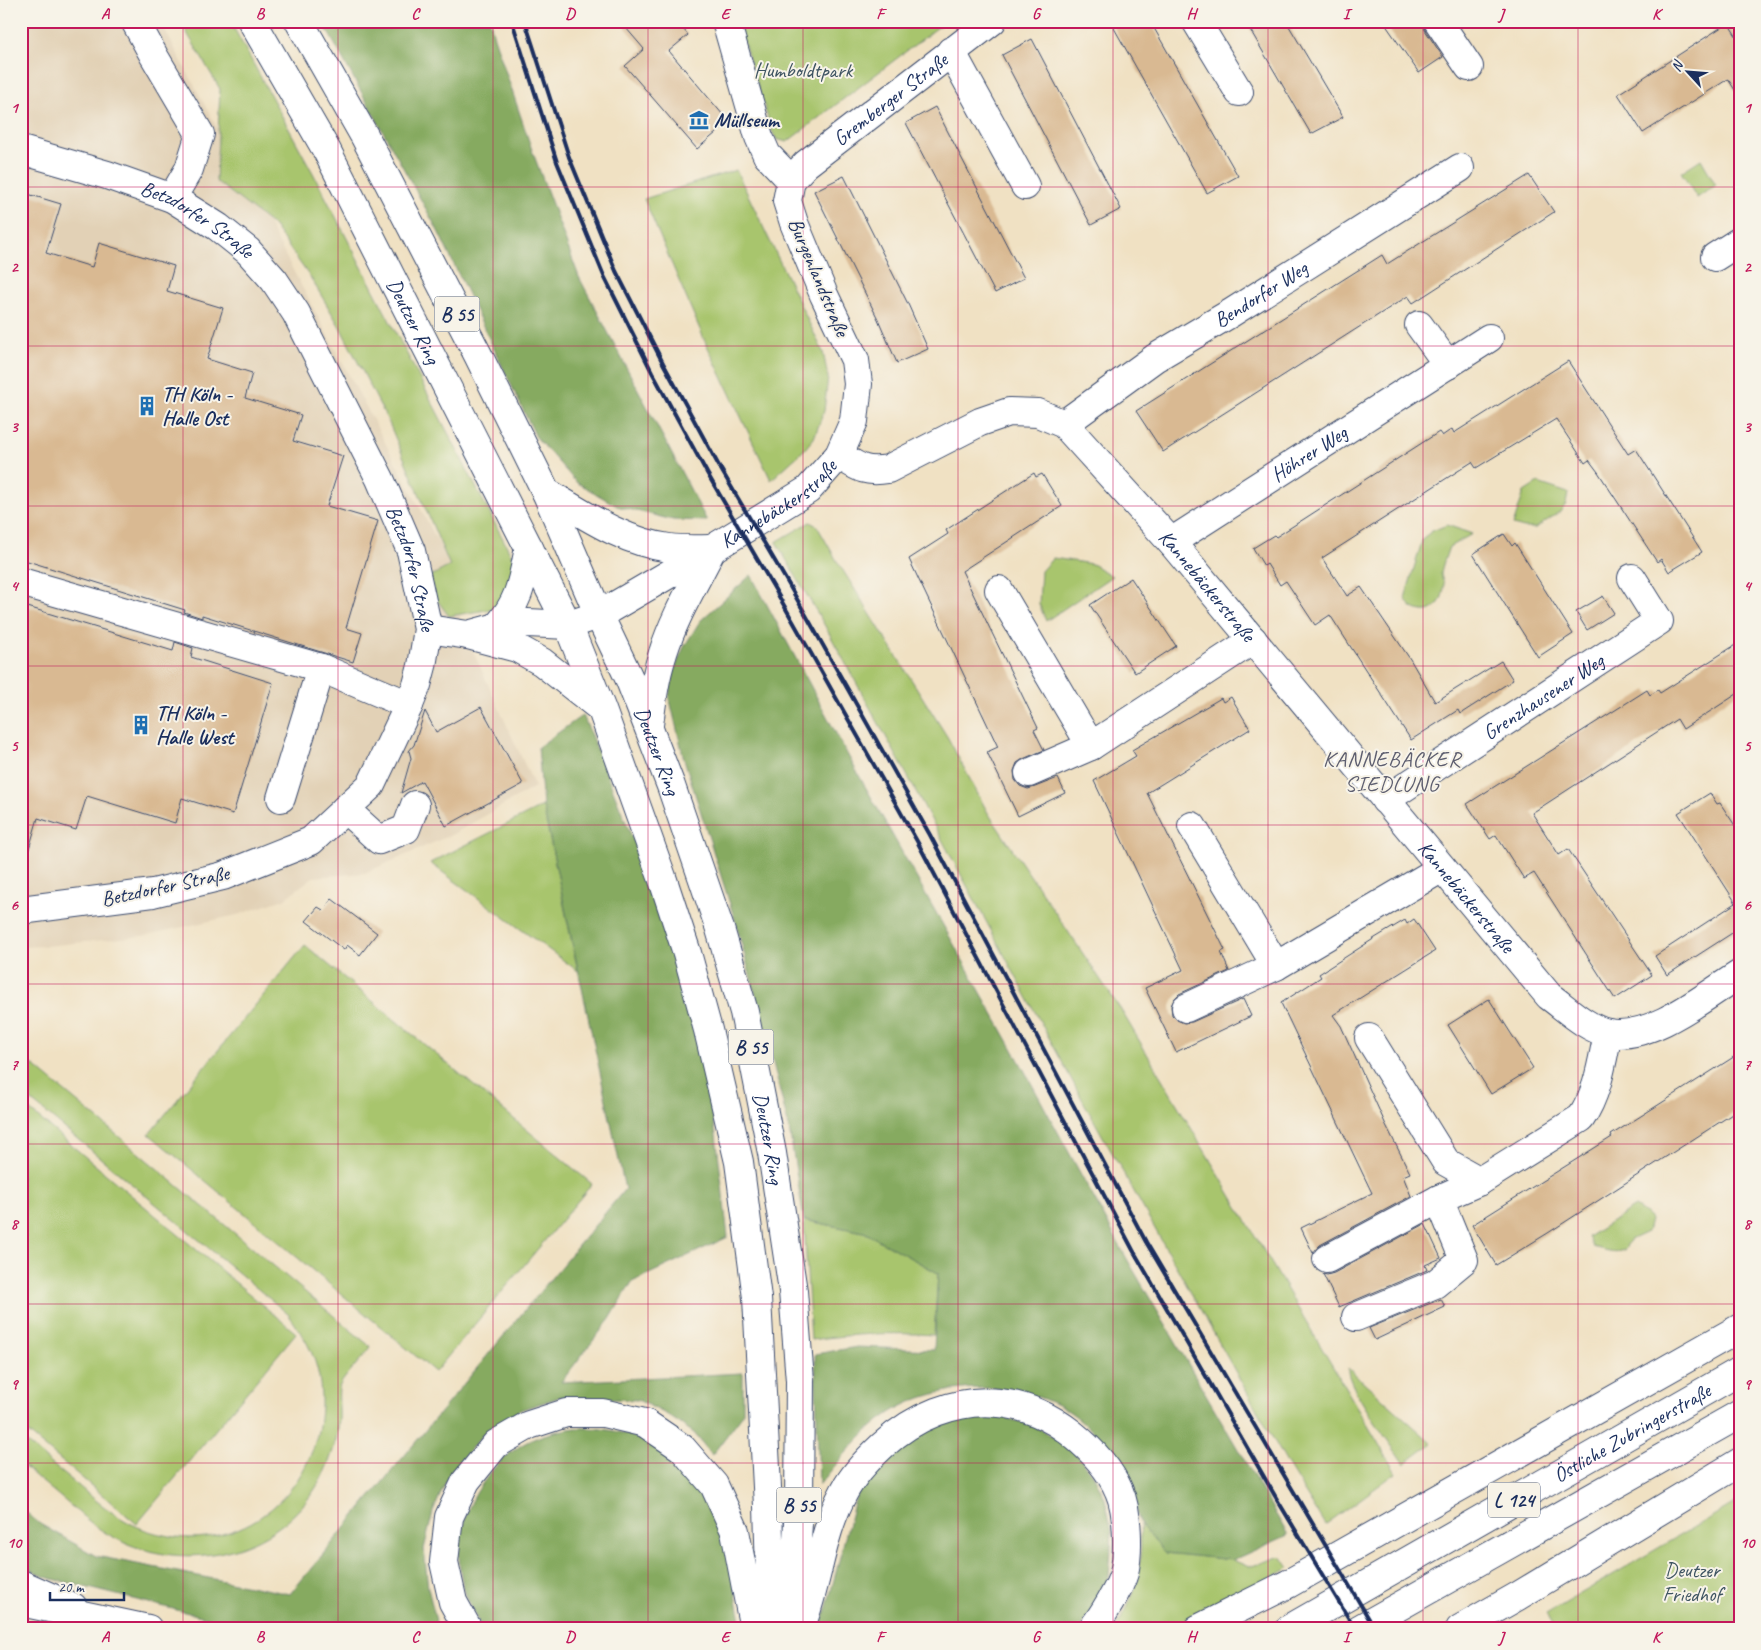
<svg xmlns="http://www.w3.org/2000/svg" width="1761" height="1650" viewBox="0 0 1761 1650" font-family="Caveat,sans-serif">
  <rect width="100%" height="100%" fill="#f7f3e8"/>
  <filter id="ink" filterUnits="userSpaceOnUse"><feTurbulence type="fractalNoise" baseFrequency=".02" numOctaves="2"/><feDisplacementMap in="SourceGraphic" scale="10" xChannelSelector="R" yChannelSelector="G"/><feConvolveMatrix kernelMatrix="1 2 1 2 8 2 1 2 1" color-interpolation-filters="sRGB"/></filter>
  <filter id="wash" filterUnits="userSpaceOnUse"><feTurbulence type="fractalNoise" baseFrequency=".0096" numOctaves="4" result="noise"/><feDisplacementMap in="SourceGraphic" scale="20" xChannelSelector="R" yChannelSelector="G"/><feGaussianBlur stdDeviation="1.12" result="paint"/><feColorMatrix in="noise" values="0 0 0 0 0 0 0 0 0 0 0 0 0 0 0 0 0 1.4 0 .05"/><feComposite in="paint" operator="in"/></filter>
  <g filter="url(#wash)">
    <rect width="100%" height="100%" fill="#f0e1c3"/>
    <polygon fill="#e2d1b6" points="21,21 160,21 451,566 462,627 535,787 453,834 365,873 313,877 284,899 237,915 142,936 46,946 21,947"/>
    <g fill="#a8c56d" stroke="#627a66">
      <polygon points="180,21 230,21 313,173 516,564 499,608 449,616 437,600 429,577 450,566 389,423 340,327 312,280 274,226 216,181 220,89"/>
      <polygon points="737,21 946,21 787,142 776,139 772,131"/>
      <polygon points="1701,159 1716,185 1697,198 1681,172"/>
      <polygon points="736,170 823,352 828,377 824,411 814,438 803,451 771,480 704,339 644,199"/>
      <polygon points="1538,483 1568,493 1566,504 1561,511 1536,528 1524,528 1513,525 1524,492"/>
      <polygon points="810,522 817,526 837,561 948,738 988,813 1121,1010 1396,1473 1325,1525 1288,1465 1088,1110 906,773 825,626 776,542"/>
      <path d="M1447,525L1472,534L1449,547C1446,556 1442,565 1441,574C1441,578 1444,581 1444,585C1444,597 1437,613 1423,611C1413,610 1409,606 1405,598L1423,538L1432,531Z"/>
      <polygon points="1053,558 1092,564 1112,576 1046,621 1039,604 1041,571"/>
      <polygon points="543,806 578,971 430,863"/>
      <polygon points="305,945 592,1184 435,1372 149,1134"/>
      <path d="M21,1055L371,1347C363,1358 346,1374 340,1385C337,1391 340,1411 339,1419C338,1438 332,1456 324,1473C286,1552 188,1577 113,1537C97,1529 84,1517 71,1506C54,1492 38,1478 21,1464V1438C39,1453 56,1468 74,1482C101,1505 127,1528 164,1535C258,1555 335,1469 319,1377C315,1353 302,1333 288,1314L21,1092Z"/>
      <polygon points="21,1103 296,1333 137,1524 21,1427"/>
      <path d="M1635,1207L1647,1215L1650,1220L1647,1232L1630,1240L1624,1250C1614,1254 1604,1250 1593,1247L1588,1237Z"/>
      <path d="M804,1220L864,1232L938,1273L934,1335C891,1332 853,1334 811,1340Z"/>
      <path d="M1348,1368L1432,1443L1404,1464C1394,1448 1344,1383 1348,1368Z"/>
      <polygon points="1740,1500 1740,1629 1555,1629 1546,1614"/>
      <path d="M1140,1524L1166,1553L1233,1560L1249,1567L1281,1556L1289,1568L1232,1600L1170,1629H1114C1138,1597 1143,1563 1140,1524Z"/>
    </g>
    <g fill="#86aa60" stroke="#506c5f">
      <polygon points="322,21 490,21 494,37 532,150 579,277 707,521 673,520 617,506 576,482 536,437 437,229"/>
      <path d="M751,575L852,763L1016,1055L1127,1259L1288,1535L1233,1560L1165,1553C1158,1544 1147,1535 1141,1524C1137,1518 1137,1509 1136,1502C1131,1485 1124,1469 1113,1455C1102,1440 1086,1423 1070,1412C1020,1380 941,1380 890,1413C861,1432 841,1459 819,1485L815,1354L857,1347L934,1350L938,1273L864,1232L804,1220L789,1128L763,1022L735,920L684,759L669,696L675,668L684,647L700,621Z"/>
      <polygon points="583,715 649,880 696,1033 716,1135 728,1237 632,1282 610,1319 561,1382 743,1373 743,1414 712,1455 694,1433 666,1414 638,1400 560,1397 520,1410 487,1430 449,1474 433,1512 424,1549 428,1588 436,1621 432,1629 253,1629 45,1577 21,1564 21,1508 40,1524 96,1556 290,1594 625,1189 543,806 538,747"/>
      <polygon points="1001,1417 1033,1425 1057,1439 1077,1455 1093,1474 1105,1499 1112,1532 1109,1577 1093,1611 1078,1629 821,1629 856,1496 875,1468 904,1441 932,1428 968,1418"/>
      <path d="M576,1428C646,1426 684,1460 713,1519C717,1528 723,1537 726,1546C729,1554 730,1564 732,1572C735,1591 739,1610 743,1629H483C450,1579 451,1523 488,1476C498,1462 513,1449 529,1441C544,1434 560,1430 576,1428Z"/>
    </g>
    <g id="blocks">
      <g fill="#d9b992">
        <polygon points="620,21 677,21 688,35 669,51 729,122 697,149 625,66 644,49"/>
        <polygon points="1110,21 1150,21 1238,176 1207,193"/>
        <polygon points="1245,21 1286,21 1343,117 1311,134"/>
        <polygon points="1383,21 1423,21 1425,30 1443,57 1419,73"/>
        <polygon points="1728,23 1740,42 1740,98 1728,79 1643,133 1618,94"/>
        <polygon points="1032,39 1121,209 1091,225 1002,55"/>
        <polygon points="935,107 1024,278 995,293 906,123"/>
        <polygon points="1529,175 1554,212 1413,303 1408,296 1163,452 1136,411 1382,255 1387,264"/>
        <polygon points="844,176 908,304 928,349 897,363 878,319 814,191"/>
        <polygon points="21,192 61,204 46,253 92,267 99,243 174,266 167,291 223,308 207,359 252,373 245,398 301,415 293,441 343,456 327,506 378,521 346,628 362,633 353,662 202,615 202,618 184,612 185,610 21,559"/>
        <polygon points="1568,361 1628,454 1636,449 1702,552 1669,572 1661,559 1657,562 1598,472 1589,460 1585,463 1556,419 1476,468 1472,462 1322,558 1347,596 1361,587 1410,659 1435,702 1501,661 1513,680 1460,714 1458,710 1411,740 1330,615 1315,625 1286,581 1280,585 1267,564 1264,566 1253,548 1274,535 1276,537 1439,432 1442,436 1452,429 1454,433"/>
        <polygon points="1034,473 1036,477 1042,474 1062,506 962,571 1038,728 1034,730 1044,750 1023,759 1017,763 1014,771 1015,780 1020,786 1028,789 1035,787 1058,778 1065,793 1018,816 987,752 998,747 909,559 948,534 946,530"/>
        <polygon points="1504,534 1512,546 1515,543 1573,634 1538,657 1473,554"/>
        <polygon points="1131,578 1176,646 1135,673 1090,605"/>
        <polygon points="1603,596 1614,613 1587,630 1576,612"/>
        <polygon points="21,605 173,651 175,642 193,648 191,657 273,683 233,814 182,798 175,823 87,796 76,830 38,818 26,859 21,858"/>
        <polygon points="1740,642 1740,692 1683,729 1677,719 1532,813 1559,855 1568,849 1652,975 1615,999 1534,873 1524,879 1496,835 1490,839 1467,804 1647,690 1650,695 1658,690 1660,693"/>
        <polygon points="1231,697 1250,729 1147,793 1225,950 1221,952 1229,971 1179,994 1174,999 1171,1006 1172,1015 1177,1020 1184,1023 1192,1022 1243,999 1251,1016 1176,1052 1145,988 1183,970 1094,781 1136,756 1132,750 1221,698 1223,702"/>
        <polygon points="481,707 523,784 446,826 422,781 401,793 411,758 409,751 414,745 425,711 436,732"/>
        <polygon points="1710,793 1717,804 1720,803 1740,833 1740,928 1667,975 1655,956 1736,903 1678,813"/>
        <polygon points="332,899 377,933 360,955 347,945 344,950 306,921 318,907 323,910"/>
        <polygon points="1414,919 1435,951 1333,1015 1341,1026 1385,1123 1410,1173 1403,1176 1411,1196 1320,1245 1313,1253 1301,1228 1372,1193 1281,1003 1321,977 1319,974 1375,938 1405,920 1407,924"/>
        <polygon points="1489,999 1533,1068 1491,1094 1448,1025"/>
        <polygon points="1740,1053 1740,1109 1548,1233 1496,1265 1472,1225 1612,1137 1611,1135"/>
        <polygon points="1425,1224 1441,1258 1425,1265 1427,1270 1339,1307 1323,1274 1327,1275 1334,1273"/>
        <polygon points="1441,1299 1445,1307 1375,1340 1369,1328"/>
      </g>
    </g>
  </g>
  <g filter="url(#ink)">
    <use href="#blocks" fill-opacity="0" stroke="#3b4a6d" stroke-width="1"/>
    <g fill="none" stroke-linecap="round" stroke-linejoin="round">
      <defs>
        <g id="minor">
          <polyline points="135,21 154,56 200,134 189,169 172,198"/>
          <polyline points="726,21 759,137 767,155 791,180"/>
          <polyline points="1196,21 1239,92"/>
          <polyline points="1438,21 1469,67"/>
          <polyline points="951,51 1025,186"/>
          <path id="s1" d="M21,150L107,175L172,198L218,227L248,251L274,280L296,313L380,479L411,551L428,629L422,666L417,685L409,705L371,785L311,841L223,876L153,893L21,910"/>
          <polyline points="1715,257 1740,241"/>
          <polyline points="1419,325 1448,365"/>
          <path id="s2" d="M1064,424L1155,358L1231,313L1460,168"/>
          <path id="s3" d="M839,455C858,467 864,473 888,469L980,422L1009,412L1038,413L1064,424L1171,542L1549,996C1567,1009 1586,1028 1608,1033C1651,1041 1705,996 1740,974"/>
          <path id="s4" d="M1171,542L1489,338"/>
          <polyline points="21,582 321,668 409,705"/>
          <polyline points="999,590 1091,746 1253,640"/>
          <path d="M497,627C520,601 522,582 529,548"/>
          <path id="s5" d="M428,629L468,635L497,627L528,623L568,625L599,615L712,549L808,490L839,455L854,421L858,384L855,360L824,295L794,223L787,201L791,180L806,164L992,21"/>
          <polyline points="1029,773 1091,746"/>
          <polyline points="281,798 321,668"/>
          <path id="s6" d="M1385,800L1659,621L1632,578"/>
          <polyline points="345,809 379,840 406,829 415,805"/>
          <polyline points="1192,826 1276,966 1442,868"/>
          <polyline points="1186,1008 1276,966"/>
          <path d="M1369,1038L1446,1162L1480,1181L1581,1118C1598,1093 1602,1062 1608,1033"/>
          <polyline points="1327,1259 1439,1199"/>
          <polyline points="1356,1317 1435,1284 1464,1260 1439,1199 1480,1181"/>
          <polyline points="21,1584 73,1607"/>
        </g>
        <g id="major">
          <path id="s7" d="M252,21L327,151L568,625"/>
          <polyline points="299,21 365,137 478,355 546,492 599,615"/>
          <path d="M546,492C585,515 623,542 669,548C683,550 698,549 712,549"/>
        </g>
        <g id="highway">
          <path id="s8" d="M599,615L629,678L649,729L671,786L720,929L744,1012L772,1153L793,1291L800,1381L799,1505L792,1629"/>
          <polyline points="568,625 602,710 662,877 687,953 708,1030 739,1162 757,1298 768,1506 771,1606 768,1629"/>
          <polyline points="468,635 517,648 542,662 598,706"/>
          <path d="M649,725C652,701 655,677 663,653C674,617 695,583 712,549"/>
          <polyline points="21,1602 148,1629"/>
          <path d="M804,1618C819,1576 822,1532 844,1492C853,1475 868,1459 882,1446C913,1417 957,1398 999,1403C1025,1405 1051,1417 1071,1433C1091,1449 1109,1467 1119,1491C1128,1511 1129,1552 1124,1573C1120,1587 1102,1617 1092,1629"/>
          <polyline points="468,1629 453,1602 444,1562 449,1517 466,1481 496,1444 529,1425 566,1413 603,1413 645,1423 682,1448 714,1485 735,1531 754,1629"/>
          <polyline points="1198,1629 1288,1584 1740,1328"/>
          <path id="s9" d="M1289,1629L1740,1371"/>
          <polyline points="1359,1629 1740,1414"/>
          <polyline points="1460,1629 1518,1596 1740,1462"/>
        </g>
      </defs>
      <use href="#minor" stroke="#3b4a6d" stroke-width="30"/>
      <use href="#major" stroke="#3b4a6d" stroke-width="30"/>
      <use href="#highway" stroke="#3b4a6d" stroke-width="30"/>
      <use href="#minor" stroke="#fff" stroke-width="28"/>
      <use href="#major" stroke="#fff" stroke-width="28"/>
      <use href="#highway" stroke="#fff" stroke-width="28"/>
      <g stroke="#1b2f5e" stroke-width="4">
        <polyline points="512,21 557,162 604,276 652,372 707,473 777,593 918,843 1133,1250 1278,1501 1355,1629"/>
        <polyline points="525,21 569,157 616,271 663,363 719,466 789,585 930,835 1146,1242 1375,1629"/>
      </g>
    </g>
  </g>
  <path fill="none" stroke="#c2185b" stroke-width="1" stroke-opacity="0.55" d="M183,21V1629M338,21V1629M493,21V1629M648,21V1629M803,21V1629M958,21V1629M1113,21V1629M1268,21V1629M1423,21V1629M1578,21V1629M21,187H1740M21,346H1740M21,506H1740M21,666H1740M21,825H1740M21,984H1740M21,1144H1740M21,1304H1740M21,1463H1740"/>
  <defs>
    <symbol id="museum-bare" viewBox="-9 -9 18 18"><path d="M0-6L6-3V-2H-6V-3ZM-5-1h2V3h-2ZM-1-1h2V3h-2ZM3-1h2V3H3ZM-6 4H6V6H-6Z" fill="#1f6fb2" stroke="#f7f3e8" stroke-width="2.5" paint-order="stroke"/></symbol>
    <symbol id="building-bare" viewBox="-9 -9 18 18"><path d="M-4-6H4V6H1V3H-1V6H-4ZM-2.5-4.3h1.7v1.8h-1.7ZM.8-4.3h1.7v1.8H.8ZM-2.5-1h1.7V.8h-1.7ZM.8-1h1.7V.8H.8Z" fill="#1f6fb2" stroke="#f7f3e8" stroke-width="2.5" paint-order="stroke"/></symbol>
  </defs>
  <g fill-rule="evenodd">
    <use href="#museum-bare" x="685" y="106" width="28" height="28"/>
    <use href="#building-bare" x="133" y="392" width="28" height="28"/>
    <use href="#building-bare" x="127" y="711" width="28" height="28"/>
  </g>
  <g text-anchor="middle" stroke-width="4" stroke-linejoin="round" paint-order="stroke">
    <g fill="#f7f3e8" stroke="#5d6a87" stroke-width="1">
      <rect x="434.5" y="296.5" width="45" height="35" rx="4"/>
      <rect x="728.5" y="1029.5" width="45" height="35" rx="4"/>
      <rect x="1488" y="1482.5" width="52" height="35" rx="4"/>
      <rect x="776.5" y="1487.5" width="45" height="35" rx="4"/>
    </g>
    <g font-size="20" font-weight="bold" fill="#1b2f5e">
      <text x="457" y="321">B 55</text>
      <text x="751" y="1054">B 55</text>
      <text x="1514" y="1507">L 124</text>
      <text x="799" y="1512">B 55</text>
    </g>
    <g font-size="21" fill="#3e5462" stroke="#f7f3e8">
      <text x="803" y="77">Humboldtpark</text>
      <text x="1692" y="1577">Deutzer<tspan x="1692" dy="24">Friedhof</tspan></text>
    </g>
    <g font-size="21" fill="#1b2f5e" stroke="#f7f3e8">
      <text dy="7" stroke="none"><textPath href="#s5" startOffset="886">Gremberger Straße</textPath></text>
      <text dy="7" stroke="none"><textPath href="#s1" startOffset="191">Betzdorfer Straße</textPath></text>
      <text transform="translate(819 277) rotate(67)" y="7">Burgenlandstraße</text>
      <text dy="7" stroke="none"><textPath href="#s2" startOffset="236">Bendorfer Weg</textPath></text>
      <text dy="7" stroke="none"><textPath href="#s7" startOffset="341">Deutzer Ring</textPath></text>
      <text dy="7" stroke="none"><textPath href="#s4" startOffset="164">Höhrer Weg</textPath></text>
      <text dy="7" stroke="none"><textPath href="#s5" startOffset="386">Kannebäckerstraße</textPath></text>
      <text dy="7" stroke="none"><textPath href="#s1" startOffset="611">Betzdorfer Straße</textPath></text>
      <text dy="7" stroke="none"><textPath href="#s3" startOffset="460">Kannebäckerstraße</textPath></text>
      <text dy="7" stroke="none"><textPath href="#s6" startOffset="189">Grenzhausener Weg</textPath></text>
      <text dy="7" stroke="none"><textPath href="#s8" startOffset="148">Deutzer Ring</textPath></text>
      <text transform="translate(165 886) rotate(-12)" y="7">Betzdorfer Straße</text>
      <text dy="7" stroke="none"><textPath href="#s3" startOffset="865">Kannebäckerstraße</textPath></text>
      <text dy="7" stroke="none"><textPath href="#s8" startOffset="552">Deutzer Ring</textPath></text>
      <text dy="7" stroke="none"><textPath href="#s9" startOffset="395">Östliche Zubringerstraße</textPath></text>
    </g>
    <g font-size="21" font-weight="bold" fill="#1b2f5e" stroke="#f7f3e8" text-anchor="start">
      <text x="714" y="127">Müllseum</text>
      <text x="162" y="401">TH Köln -<tspan x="162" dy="24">Halle Ost</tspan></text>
      <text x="156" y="720">TH Köln -<tspan x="156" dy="24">Halle West</tspan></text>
    </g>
    <g font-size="22" letter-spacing="1" fill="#5e5f70" stroke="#f7f3e8">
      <text x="1392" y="766">KANNEBÄCKER<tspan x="1392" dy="25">SIEDLUNG</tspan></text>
    </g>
  </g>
  <rect width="1761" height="1650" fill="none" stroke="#f7f3e8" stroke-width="55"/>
  <g transform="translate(1688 72) rotate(296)" stroke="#f7f3e8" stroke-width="4" paint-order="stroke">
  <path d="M0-4L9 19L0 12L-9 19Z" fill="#1b2f5e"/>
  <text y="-8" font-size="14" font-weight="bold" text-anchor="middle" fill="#1b2f5e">N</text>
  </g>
  <path d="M50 1592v8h74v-8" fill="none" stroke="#1b2f5e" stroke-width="2.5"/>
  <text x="58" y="1592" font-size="15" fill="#1b2f5e" stroke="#f7f3e8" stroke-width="4" paint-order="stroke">20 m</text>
  <rect x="28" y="28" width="1706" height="1594" fill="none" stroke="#c2185b" stroke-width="2"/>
  <g font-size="16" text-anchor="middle" font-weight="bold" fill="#c2185b">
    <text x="105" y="19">A</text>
    <text x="260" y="19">B</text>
    <text x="415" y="19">C</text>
    <text x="570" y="19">D</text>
    <text x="725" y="19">E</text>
    <text x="880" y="19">F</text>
    <text x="1036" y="19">G</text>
    <text x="1191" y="19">H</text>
    <text x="1346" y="19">I</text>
    <text x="1501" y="19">J</text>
    <text x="1656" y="19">K</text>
    <text x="14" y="113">1</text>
    <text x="1747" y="113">1</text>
    <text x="14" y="272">2</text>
    <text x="1747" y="272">2</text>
    <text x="14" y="432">3</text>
    <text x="1747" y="432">3</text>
    <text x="14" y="591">4</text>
    <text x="1747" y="591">4</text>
    <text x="14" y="751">5</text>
    <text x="1747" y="751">5</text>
    <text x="14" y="910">6</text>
    <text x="1747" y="910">6</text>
    <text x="14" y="1070">7</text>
    <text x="1747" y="1070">7</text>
    <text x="14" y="1229">8</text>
    <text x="1747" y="1229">8</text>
    <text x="14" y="1389">9</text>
    <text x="1747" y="1389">9</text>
    <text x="14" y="1548">10</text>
    <text x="1747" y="1548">10</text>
    <text x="105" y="1642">A</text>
    <text x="260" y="1642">B</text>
    <text x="415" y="1642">C</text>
    <text x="570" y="1642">D</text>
    <text x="725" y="1642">E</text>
    <text x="880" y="1642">F</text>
    <text x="1036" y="1642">G</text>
    <text x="1191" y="1642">H</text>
    <text x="1346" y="1642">I</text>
    <text x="1501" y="1642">J</text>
    <text x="1656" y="1642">K</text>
  </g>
</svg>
